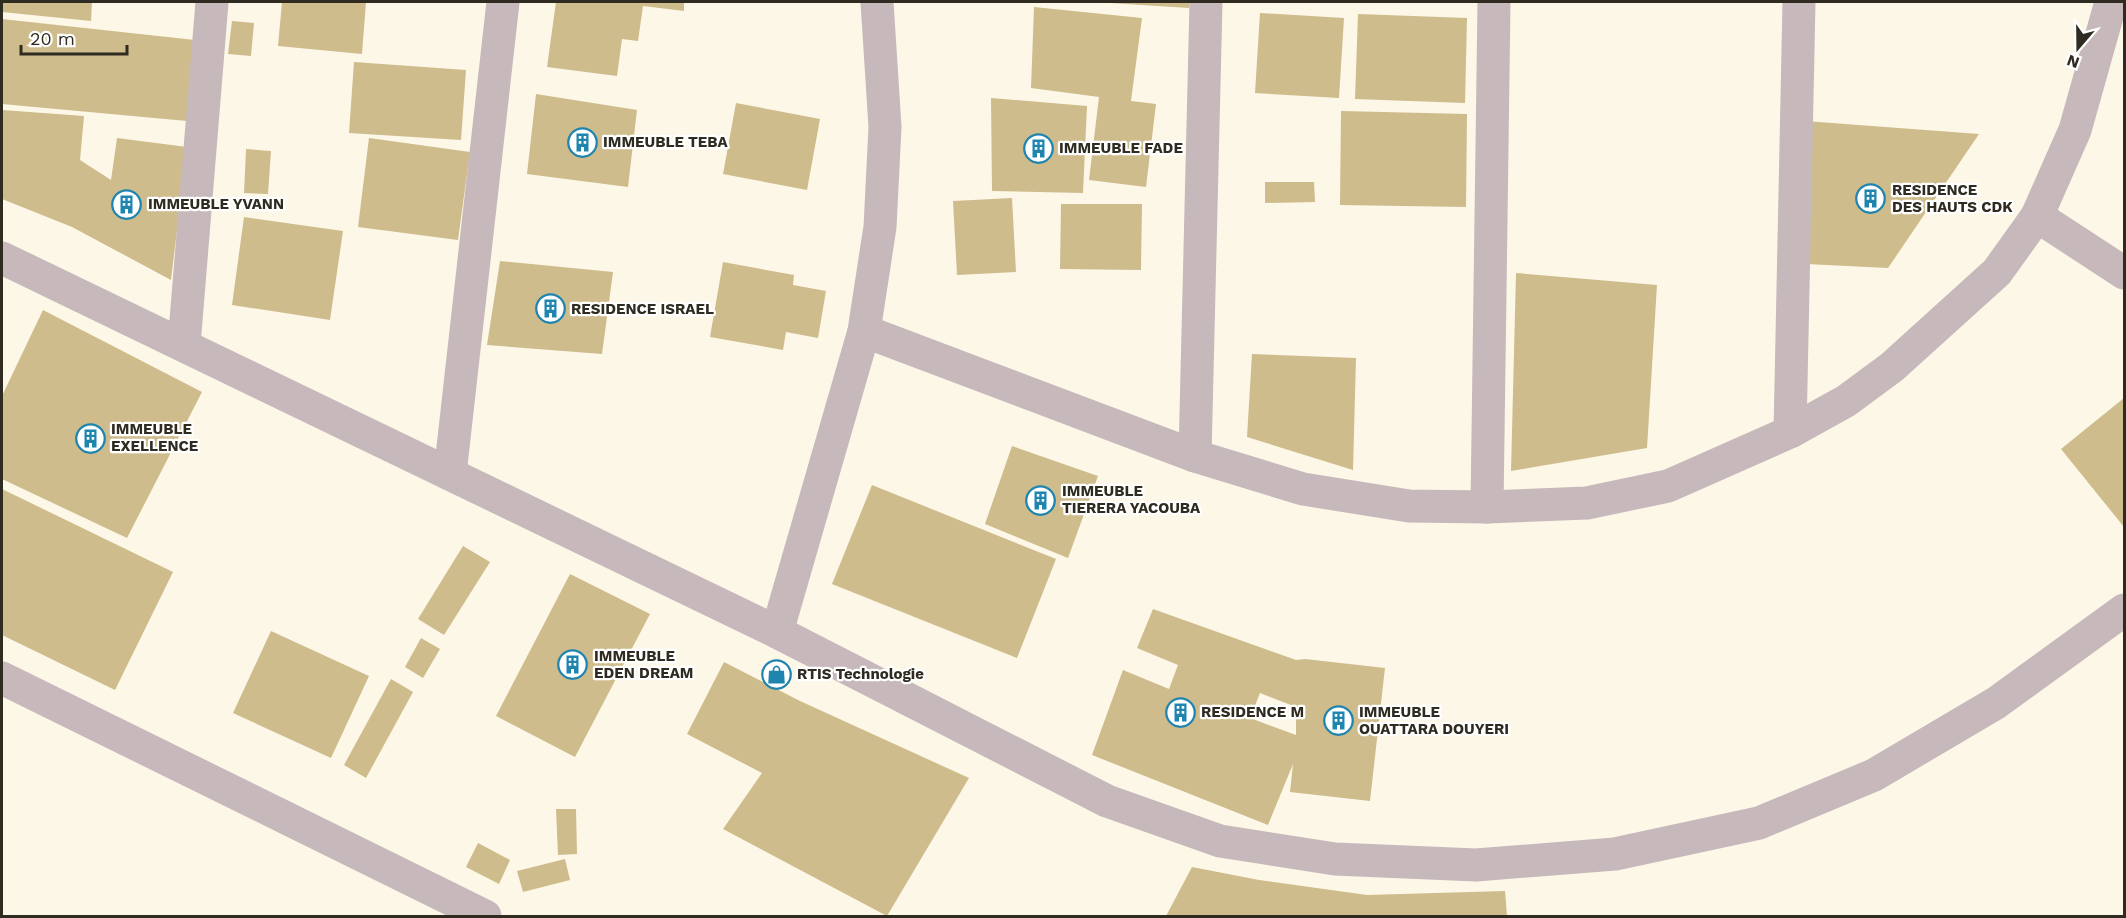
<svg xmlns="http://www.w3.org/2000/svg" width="2126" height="918" viewBox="0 0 2126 918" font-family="'Work Sans',sans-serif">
  <rect width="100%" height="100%" fill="#fdf7e7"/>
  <g fill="#cebc8c" fill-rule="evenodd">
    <polygon points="2,2 92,2 91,21 2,12"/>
    <polygon points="282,2 366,2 362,54 278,46"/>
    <polygon points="556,2 684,2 684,11 643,6 638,41 622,39 617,76 547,67"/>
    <polygon points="1110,2 1190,2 1189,8 1110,3"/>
    <polygon points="1034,7 1142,18 1131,101 1156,104 1146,187 1089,180 1099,97 1031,88"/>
    <polygon points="1260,13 1344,18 1339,98 1255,93"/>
    <polygon points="1358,14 1467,18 1465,103 1355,99"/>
    <polygon points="2,19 195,40 187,121 2,104"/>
    <polygon points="232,21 254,23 251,56 228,54"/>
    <polygon points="354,62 466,70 461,140 349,133"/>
    <polygon points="536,94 637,110 628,187 527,174"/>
    <polygon points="991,98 1087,106 1083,193 992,191"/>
    <polygon points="736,103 820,119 807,190 723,174"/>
    <polygon points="2,110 84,116 80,160 111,180 117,138 187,147 171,280 72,227 2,199"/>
    <polygon points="1341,111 1467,114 1466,207 1340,205"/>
    <polygon points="1805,121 1979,134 1888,268 1806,264"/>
    <polygon points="369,138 470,152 458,240 358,227"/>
    <polygon points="246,149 271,151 268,194 244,193"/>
    <polygon points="1265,182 1314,182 1315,202 1265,203"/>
    <polygon points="1012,198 1016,272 957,275 953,201"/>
    <polygon points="1061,204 1142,204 1141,270 1060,269"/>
    <polygon points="244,217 343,231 330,320 232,305"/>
    <polygon points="500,261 613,272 602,354 487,345"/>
    <polygon points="723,262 794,275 793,285 826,291 818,338 786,332 783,350 710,337"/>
    <polygon points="1516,273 1657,285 1647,448 1511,471"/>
    <polygon points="43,310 202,392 127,538 2,479 2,396"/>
    <polygon points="1252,354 1356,358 1353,470 1247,437"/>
    <polygon points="2124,398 2124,527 2061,449"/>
    <polygon points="1012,446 1098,476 1068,558 985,524"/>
    <polygon points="872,485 1056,559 1017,658 832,584"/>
    <polygon points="2,489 173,572 115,690 2,635"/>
    <polygon points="463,546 490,562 444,635 418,619"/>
    <polygon points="570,574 650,614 575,757 496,716"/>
    <path d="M1153,609L1296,660L1305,659L1385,668L1370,801L1290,792L1293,764L1268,825L1092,755L1123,670L1169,689L1178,665L1137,648ZM1260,693L1296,707V735L1250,718Z"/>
    <polygon points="271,631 369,676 331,758 233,713"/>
    <polygon points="421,638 440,649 423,678 405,667"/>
    <polygon points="724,662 800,701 969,778 887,916 723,829 762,773 687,734"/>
    <polygon points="391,679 413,692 366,778 344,765"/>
    <polygon points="556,809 576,809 577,854 558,855"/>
    <polygon points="478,843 510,860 499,884 466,867"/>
    <polygon points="565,859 570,880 523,892 517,871"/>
    <polygon points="1192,867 1259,880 1367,895 1505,891 1507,916 1166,916"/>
  </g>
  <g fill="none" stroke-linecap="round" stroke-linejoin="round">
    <g stroke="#c6b8bb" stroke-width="33">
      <polyline points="2037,216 2124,273"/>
      <polyline points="2,258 777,632 1107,801 1220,841 1335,859 1476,865 1615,854 1759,823 1874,775 1996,703 2124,610"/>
      <polyline points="864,331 1195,456 1303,489 1409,506 1487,507 1587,503 1668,486 1790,432 1846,401 1892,367 1997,272 2037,216 2075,130 2111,2"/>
      <polyline points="184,345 212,2"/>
      <polyline points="1790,432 1799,2"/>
      <polyline points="1195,456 1206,2"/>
      <polyline points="450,474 503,2"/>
      <polyline points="1487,507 1494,2"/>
      <polyline points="777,632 864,331 880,227 885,127 877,2"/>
      <polyline points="2,678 485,916"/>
    </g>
  </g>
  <defs>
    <symbol id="building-ring" viewBox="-11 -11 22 22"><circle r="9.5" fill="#fff" stroke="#1f85ae" stroke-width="1.5"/><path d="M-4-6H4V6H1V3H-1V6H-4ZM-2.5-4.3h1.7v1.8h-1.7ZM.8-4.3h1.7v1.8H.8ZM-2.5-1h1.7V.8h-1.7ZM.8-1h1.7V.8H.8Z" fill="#1f85ae"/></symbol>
    <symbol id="shop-ring" viewBox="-11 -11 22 22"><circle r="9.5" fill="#fff" stroke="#1f85ae" stroke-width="1.5"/><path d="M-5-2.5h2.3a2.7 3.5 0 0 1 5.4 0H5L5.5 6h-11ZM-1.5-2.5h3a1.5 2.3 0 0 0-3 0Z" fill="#1f85ae"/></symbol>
  </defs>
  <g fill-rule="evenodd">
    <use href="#building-ring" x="566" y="126" width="33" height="33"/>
    <use href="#building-ring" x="1022" y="132" width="33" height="33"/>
    <use href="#building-ring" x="1854" y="182" width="33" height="33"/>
    <use href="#building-ring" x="110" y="188" width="33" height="33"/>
    <use href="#building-ring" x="534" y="292" width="33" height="33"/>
    <use href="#building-ring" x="74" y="422" width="33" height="33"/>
    <use href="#building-ring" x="1024" y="484" width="33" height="33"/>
    <use href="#building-ring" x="556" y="648" width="33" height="33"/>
    <use href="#shop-ring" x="760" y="658" width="33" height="33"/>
    <use href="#building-ring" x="1164" y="696" width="33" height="33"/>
    <use href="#building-ring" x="1322" y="704" width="33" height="33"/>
  </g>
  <g text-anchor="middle" stroke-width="4.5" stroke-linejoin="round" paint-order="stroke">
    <g font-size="15" font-weight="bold" fill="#2f2b21" stroke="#fff" text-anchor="start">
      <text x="603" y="147">IMMEUBLE TEBA</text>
      <text x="1059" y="153">IMMEUBLE FADE</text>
      <text x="1892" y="195">RESIDENCE<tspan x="1892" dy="17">DES HAUTS CDK</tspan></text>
      <text x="148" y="209">IMMEUBLE YVANN</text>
      <text x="571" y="314">RESIDENCE ISRAEL</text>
      <text x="111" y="434">IMMEUBLE<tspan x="111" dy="17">EXELLENCE</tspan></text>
      <text x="1062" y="496">IMMEUBLE<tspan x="1062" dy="17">TIERERA YACOUBA</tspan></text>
      <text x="594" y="661">IMMEUBLE<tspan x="594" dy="17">EDEN DREAM</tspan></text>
      <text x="797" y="679">RTIS Technologie</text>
      <text x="1201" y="717">RESIDENCE M</text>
      <text x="1359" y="717">IMMEUBLE<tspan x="1359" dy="17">OUATTARA DOUYERI</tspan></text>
    </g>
  </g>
  <rect width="2126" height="918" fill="none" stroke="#2f2b21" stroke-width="6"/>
  <g transform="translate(2078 48) rotate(200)" stroke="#ffffff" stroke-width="4.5" paint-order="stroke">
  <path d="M0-4.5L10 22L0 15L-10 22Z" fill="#2f2b21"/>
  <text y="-9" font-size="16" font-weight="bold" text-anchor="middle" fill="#2f2b21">N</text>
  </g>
  <path d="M21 45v9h106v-9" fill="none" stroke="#2f2b21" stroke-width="3"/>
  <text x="30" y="45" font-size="18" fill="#2f2b21" stroke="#ffffff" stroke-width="4.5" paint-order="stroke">20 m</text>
</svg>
